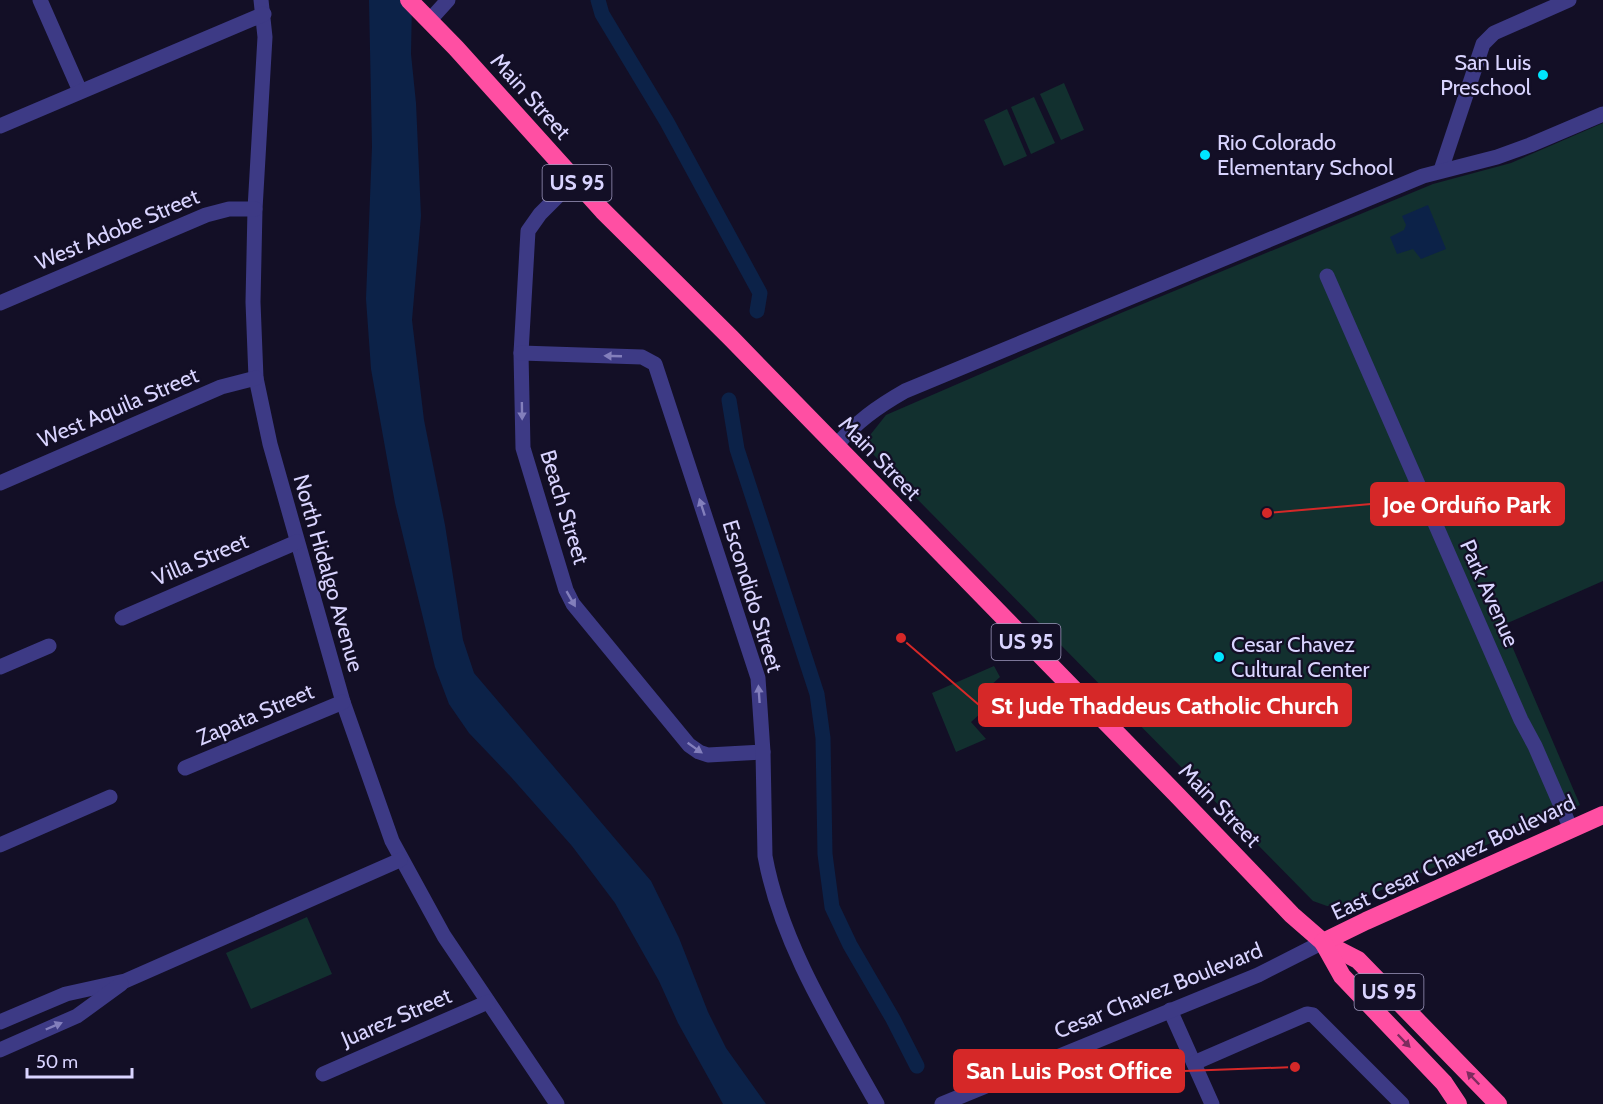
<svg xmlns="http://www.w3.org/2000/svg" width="1603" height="1104" viewBox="0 0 1603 1104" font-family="Cabin,sans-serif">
  <rect width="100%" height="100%" fill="#130f26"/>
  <g fill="#12302f">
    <polygon points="1064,83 1084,130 1061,140 1040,94"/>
    <polygon points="1034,97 1055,143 1031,154 1011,107"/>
    <polygon points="1007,109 1027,156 1004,166 984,120"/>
    <polygon points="1603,123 1603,581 1503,625 1580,805 1344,906 1327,906 1313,901 863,444 886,415 1121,313 1433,184 1511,163"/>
    <polygon points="994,666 1000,677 979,696 995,712 988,717 982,712 971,722 986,739 956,752 932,693"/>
    <polygon points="307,917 332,974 251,1009 226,953"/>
  </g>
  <g fill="#0c2248">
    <polygon points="369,0 412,0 411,54 416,103 421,216 412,320 424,420 445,525 463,640 474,673 651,881 679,938 708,1012 726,1048 766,1104 723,1104 678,1023 659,981 615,903 572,846 511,777 469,733 449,704 435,667 395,503 371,369 366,299 372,147"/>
    <polygon points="1428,205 1446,249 1421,259 1413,249 1397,254 1390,237 1404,230 1406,225 1402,216"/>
  </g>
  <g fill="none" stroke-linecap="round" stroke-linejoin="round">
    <g stroke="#0c2248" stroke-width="15">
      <polyline points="598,0 602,14 667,122 760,293 757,311"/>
      <polyline points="729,400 737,449 817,694 823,738 825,854 832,907 850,945 893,1019 917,1066"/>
    </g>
    <g stroke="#3d3a85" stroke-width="15">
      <polyline points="40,0 80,91"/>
      <polyline points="261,0 265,37 255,209 253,302 256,378 270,444 343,702 392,841 444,936 557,1104"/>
      <polyline points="429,21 448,0"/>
      <polyline points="0,126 264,14"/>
      <polyline points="1441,170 1483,44 1494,33 1569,0"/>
      <polyline points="574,180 540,214 528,231 521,353 523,448 566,590 573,604 689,745 699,752 708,755 763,752"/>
      <polyline points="1327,276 1521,720 1535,746 1571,829"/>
      <polyline points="0,303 206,215 229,209 255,209"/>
      <path d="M521,353L642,357L655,364L758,678L763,752L765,856C781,944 834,1027 877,1104"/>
      <path d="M835,447C856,422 877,407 905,391L1423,176L1497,157L1530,145L1603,114"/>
      <polyline points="0,483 221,387 256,378"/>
      <polyline points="122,618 297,542"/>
      <polyline points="0,667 49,646"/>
      <polyline points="185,768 343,702"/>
      <polyline points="0,845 110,797"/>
      <polyline points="1170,1010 1212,1104"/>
      <polyline points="0,1022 66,994 125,981 400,860"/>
      <polyline points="0,1050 77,1016 121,984"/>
      <polyline points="1194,1063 1307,1014 1313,1015 1402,1104"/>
      <polyline points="323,1074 488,1002"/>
      <polyline points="942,1104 1258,975 1323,942"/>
    </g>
    <g stroke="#ff4fa3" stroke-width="18">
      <polyline points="409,0 456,48 603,211 731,338 1177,795 1292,915 1323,942 1358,960 1498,1104"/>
      <polyline points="1323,942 1366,921 1603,815"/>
      <polyline points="1323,942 1342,976 1444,1083 1458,1104"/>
    </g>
  </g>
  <defs><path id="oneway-solid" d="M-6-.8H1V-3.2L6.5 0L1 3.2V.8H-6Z" transform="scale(1.5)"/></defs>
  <g fill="#837fbc">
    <use href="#oneway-solid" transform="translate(613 356) rotate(-178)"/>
    <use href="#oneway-solid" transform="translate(522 411) rotate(89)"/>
    <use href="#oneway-solid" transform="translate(702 507) rotate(-108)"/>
    <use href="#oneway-solid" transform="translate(571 599) rotate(60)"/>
    <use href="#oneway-solid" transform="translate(759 694) rotate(-94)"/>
    <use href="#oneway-solid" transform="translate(695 748) rotate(35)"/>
    <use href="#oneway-solid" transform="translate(54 1026) rotate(-23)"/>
  </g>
  <g fill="#7d2c5e">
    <use href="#oneway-solid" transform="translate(1404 1041) rotate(46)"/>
    <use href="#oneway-solid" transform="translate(1473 1078) rotate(-134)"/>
  </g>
  <g fill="#00e5ff" stroke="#130f26" stroke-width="2">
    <circle cx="1543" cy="75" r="6"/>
    <circle cx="1205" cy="155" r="6"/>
    <circle cx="1219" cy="657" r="6"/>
  </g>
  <g text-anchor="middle" stroke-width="4.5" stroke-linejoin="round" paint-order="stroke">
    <g fill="#130f26" stroke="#9e99be" stroke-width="1.5">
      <rect x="542.5" y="165" width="69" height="36" rx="4.5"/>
      <rect x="991.5" y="624" width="69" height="36" rx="4.5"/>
      <rect x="1354.5" y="974" width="69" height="36" rx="4.5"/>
    </g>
    <g font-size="21" font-weight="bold" fill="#d9d4ff">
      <text x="577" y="190">US 95</text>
      <text x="1026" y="649">US 95</text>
      <text x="1389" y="999">US 95</text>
    </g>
    <g font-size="22" fill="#d9d4ff" stroke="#130f26" text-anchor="start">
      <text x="1531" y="70" text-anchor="end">San Luis<tspan x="1531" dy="25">Preschool</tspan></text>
      <text x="1217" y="150">Rio Colorado<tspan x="1217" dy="25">Elementary School</tspan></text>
      <text x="1231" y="652">Cesar Chavez<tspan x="1231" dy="25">Cultural Center</tspan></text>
    </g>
    <g font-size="22" fill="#d9d4ff" stroke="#130f26">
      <text transform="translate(531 96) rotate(48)" y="8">Main Street</text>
      <text transform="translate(117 229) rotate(-23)" y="8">West Adobe Street</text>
      <text transform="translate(118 407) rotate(-23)" y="8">West Aquila Street</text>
      <text transform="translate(880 458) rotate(46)" y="8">Main Street</text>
      <text transform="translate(565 507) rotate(73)" y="8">Beach Street</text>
      <text transform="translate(200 559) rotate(-23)" y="8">Villa Street</text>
      <text transform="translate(329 573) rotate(74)" y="8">North Hidalgo Avenue</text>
      <text transform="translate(1490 593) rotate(66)" y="8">Park Avenue</text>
      <text transform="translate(753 596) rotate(73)" y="8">Escondido Street</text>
      <text transform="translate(255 714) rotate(-23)" y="8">Zapata Street</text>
      <text transform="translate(1220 805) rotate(46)" y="8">Main Street</text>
      <text transform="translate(1453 857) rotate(-25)" y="8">East Cesar Chavez Boulevard</text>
      <text transform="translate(1158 990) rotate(-22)" y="8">Cesar Chavez Boulevard</text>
      <text transform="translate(396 1017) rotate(-23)" y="8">Juarez Street</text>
    </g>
  </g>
  <path fill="none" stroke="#d62828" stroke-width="2" d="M1267 513L1371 504M901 638L979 705M1295 1067L1184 1071"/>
  <g fill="#d62828" stroke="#130f26" stroke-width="2">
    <circle cx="1267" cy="513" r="6"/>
    <circle cx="901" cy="638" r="6"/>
    <circle cx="1295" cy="1067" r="6"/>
  </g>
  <g fill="#d62828" stroke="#d62828" stroke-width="2">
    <rect x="1371" y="483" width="193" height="42" rx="6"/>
    <rect x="979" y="684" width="372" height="42" rx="6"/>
    <rect x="954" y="1050" width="230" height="42" rx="6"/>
  </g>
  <g font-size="24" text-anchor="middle" font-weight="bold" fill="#fff">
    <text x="1467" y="513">Joe Orduño Park</text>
    <text x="1165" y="714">St Jude Thaddeus Catholic Church</text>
    <text x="1069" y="1079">San Luis Post Office</text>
  </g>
  <path d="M27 1068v9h105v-9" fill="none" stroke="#d9d4ff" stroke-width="3"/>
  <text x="36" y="1068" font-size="18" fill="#d9d4ff" stroke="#130f26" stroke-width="4.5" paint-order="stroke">50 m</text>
</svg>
